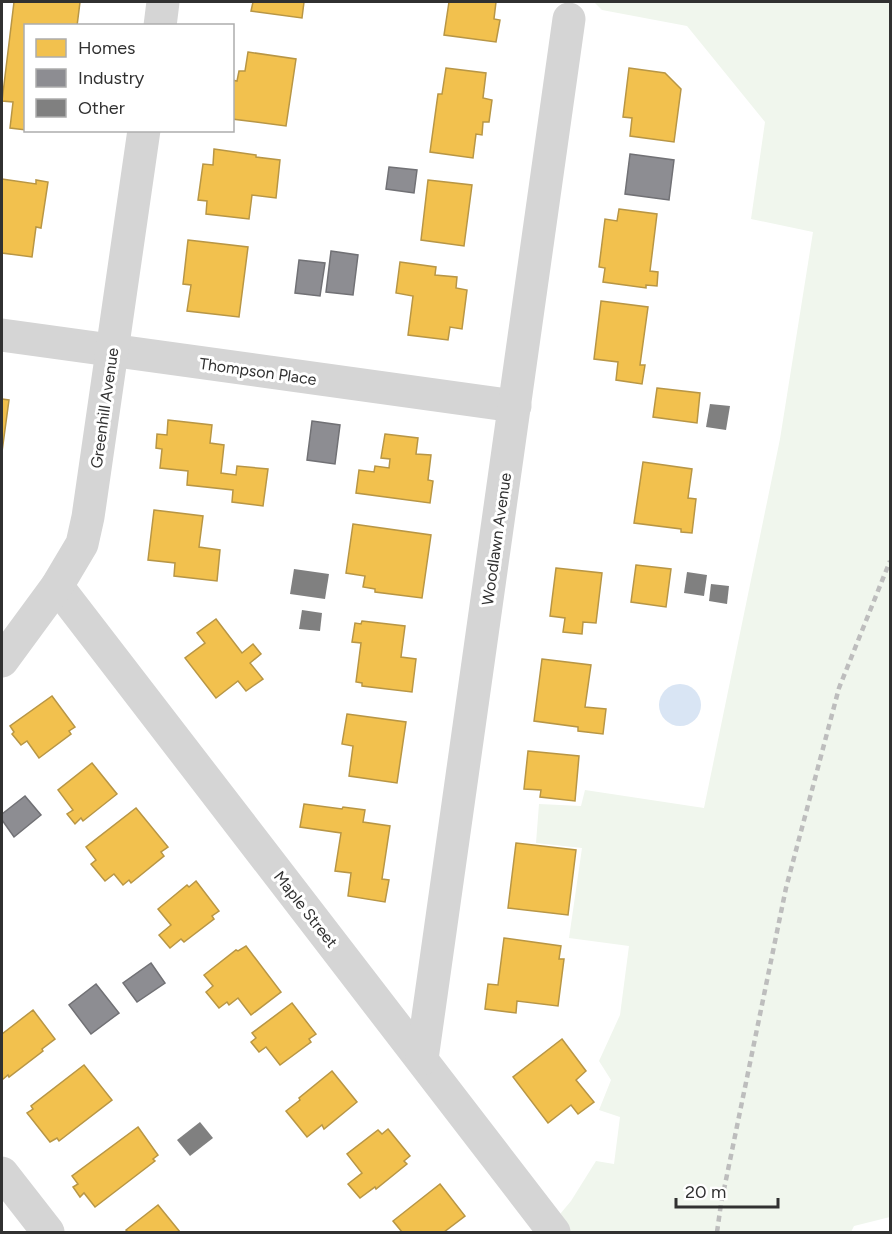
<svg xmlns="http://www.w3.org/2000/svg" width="892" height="1234" viewBox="0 0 892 1234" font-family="Figtree,sans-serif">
  <rect width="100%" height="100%" fill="#fff"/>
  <polygon fill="#f0f6ed" points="594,2 890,2 890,1217 854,1226 851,1232 554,1232 550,1226 571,1201 596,1161 614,1164 620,1117 599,1110 611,1080 599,1061 620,1015 629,946 569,938 582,848 536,843 539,804 581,806 585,790 704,808 780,439 813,232 751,219 765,122 687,26 602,10"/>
  <circle fill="#d9e5f4" cx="680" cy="705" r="21"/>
  <g fill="#f2c14e" stroke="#b89645" stroke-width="1.5">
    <polygon points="14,2 80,2 77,26 26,26 26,130 10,128 13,102 2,101"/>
    <polygon points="253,2 304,2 302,18 251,11"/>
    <polygon points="449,2 496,2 494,19 500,20 496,42 444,35"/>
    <polygon points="248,52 296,59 286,126 232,119 232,80 237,81 239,71 245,71"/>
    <polygon points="446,68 486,73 483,98 492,100 489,122 483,122 482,135 476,134 473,158 430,152 438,94 442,94"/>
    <polygon points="629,68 665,73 681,89 674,142 630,136 632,118 623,117"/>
    <polygon points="214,149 256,155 256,157 280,160 276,198 252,195 249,219 206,214 207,201 198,200 203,164 213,165"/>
    <polygon points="2,179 36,184 36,180 48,182 41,228 36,227 32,257 2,253"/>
    <polygon points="428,180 472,185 464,246 421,240"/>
    <polygon points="619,209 657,214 650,271 658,272 657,286 646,285 646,288 603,282 605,268 599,267 605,219 617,221"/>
    <polygon points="188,240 248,247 239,317 187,311 191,285 183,284"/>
    <polygon points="400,262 436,267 435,275 457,277 456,288 467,290 462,329 450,327 448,340 408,335 413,296 396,293"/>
    <polygon points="601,301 648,307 640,365 645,365 642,384 616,380 618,362 594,359"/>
    <polygon points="657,388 700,393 697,423 653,417"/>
    <polygon points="2,399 9,400 2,452"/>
    <polygon points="168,420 212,425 210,443 224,445 221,473 236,475 237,466 268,469 263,506 232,502 233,490 187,485 188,471 160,468 162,449 156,448 157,434 167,435"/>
    <polygon points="385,434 418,438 416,454 431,455 428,480 433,481 430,503 356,493 359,470 374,472 375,466 389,468 390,459 381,458"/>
    <polygon points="643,462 692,469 688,498 696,499 692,533 681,532 681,529 634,523"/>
    <polygon points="154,510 203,516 199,547 220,550 217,581 174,576 175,563 148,560"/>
    <polygon points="353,524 431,535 422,598 375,592 375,589 363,587 365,576 346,573"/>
    <polygon points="636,565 671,569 666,607 631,602"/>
    <polygon points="556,568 602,573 596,623 583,622 582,634 563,632 565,618 550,616"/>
    <polygon points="216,619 242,653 253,644 261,654 250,663 263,679 246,691 238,681 216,698 185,658 205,643 197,633"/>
    <polygon points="362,621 405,626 401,657 416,659 412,692 362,686 362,683 356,682 361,643 352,642 355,623 361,624"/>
    <polygon points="542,659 591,665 585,707 606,709 603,734 578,731 578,727 534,721"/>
    <polygon points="52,696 75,727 69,731 71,734 39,758 27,741 21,745 12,734 14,732 10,726"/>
    <polygon points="347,714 406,722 397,783 349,776 353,746 342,744"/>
    <polygon points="528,751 579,756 575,801 540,797 541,790 524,789"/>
    <polygon points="92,763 117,794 83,821 81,818 75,824 67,814 73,810 58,790"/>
    <polygon points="304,804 342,809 343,807 365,810 363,822 390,826 382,879 389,880 385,902 348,896 351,873 335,871 341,833 300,827"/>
    <polygon points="136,808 168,847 161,852 164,856 131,883 129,880 123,885 114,874 105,881 91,864 96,860 86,847"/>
    <polygon points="516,843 576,850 568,915 508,908"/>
    <polygon points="196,881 219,911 212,916 214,919 184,942 181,939 170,948 159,935 171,925 158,909 187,885 189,887"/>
    <polygon points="504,938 561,946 559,959 564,959 558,1006 517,1001 516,1013 485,1009 488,984 498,985"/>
    <polygon points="246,946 281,992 251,1015 238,998 229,1005 227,1002 219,1008 206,992 213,986 204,975 236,950 238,951"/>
    <polygon points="292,1003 316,1034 309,1039 311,1042 280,1065 266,1047 259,1052 251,1042 256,1038 252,1033"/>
    <polygon points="33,1010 55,1039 42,1049 43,1051 9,1077 8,1075 2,1080 2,1034"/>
    <polygon points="562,1039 586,1071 576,1080 594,1102 578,1114 571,1105 548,1123 513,1077"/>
    <polygon points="84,1065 112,1100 59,1141 57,1138 50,1142 27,1113 33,1109 31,1106"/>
    <polygon points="332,1071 357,1102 324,1129 322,1125 307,1137 286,1111 300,1100 299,1098"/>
    <polygon points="138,1127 158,1155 153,1159 155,1161 95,1207 84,1193 80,1197 73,1187 78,1184 72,1176"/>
    <polygon points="388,1129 410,1156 404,1161 407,1164 376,1189 375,1187 360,1198 348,1184 362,1173 347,1154 378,1130 382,1134"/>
    <polygon points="440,1184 465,1216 444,1232 402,1232 393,1221"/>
    <polygon points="158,1205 180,1232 128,1232 126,1230"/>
  </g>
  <g fill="#8d8d92" stroke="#717175" stroke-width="1.5">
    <polygon points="630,154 674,160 669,200 625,194"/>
    <polygon points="389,167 417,170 414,193 386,189"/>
    <polygon points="331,251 358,255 353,295 326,292"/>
    <polygon points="299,260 325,263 320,296 295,293"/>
    <polygon points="312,421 340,425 335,464 307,460"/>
    <polygon points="25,796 41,815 14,837 2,820 2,814"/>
    <polygon points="151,963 165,983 137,1002 123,983"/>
    <polygon points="96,984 119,1013 91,1034 69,1005"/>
  </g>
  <g fill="#808080">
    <polygon points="710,404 730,406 726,430 706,427"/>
    <polygon points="294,569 329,574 325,599 290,594"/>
    <polygon points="687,572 707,575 704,596 684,593"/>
    <polygon points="711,584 729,586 727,604 709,601"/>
    <polygon points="302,610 322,613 320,631 299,629"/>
    <polygon points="200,1122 213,1138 190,1156 177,1140"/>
  </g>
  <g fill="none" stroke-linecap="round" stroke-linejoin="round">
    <g stroke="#d5d5d5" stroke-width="33">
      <polyline points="160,26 163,2"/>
      <polyline points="2,335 515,406"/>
      <polyline points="57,586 554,1232"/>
      <polyline points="2,661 57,586 82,544 88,517 144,130"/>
      <polyline points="422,1059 569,19"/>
      <polyline points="2,1173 48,1232"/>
    </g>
    <polyline stroke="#bdbdbd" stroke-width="4.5" stroke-dasharray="6 4.5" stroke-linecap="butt" points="717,1232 721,1204 786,888 839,688 890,561"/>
  </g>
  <g text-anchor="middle" stroke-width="6" stroke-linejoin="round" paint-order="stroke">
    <g font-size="16" fill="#313131" stroke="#fff">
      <text transform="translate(258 371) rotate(8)" y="6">Thompson Place</text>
      <text transform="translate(104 408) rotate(-82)" y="6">Greenhill Avenue</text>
      <text transform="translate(496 539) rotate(-82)" y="6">Woodlawn Avenue</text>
      <text transform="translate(306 909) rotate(52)" y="6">Maple Street</text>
    </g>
  </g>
  <rect width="892" height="1234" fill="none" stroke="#313131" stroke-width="6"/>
  <rect x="24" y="24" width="210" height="108" fill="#ffffff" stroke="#adadad" stroke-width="1.5"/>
  <rect x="36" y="39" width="30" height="18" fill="#f2c14e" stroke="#adadad" stroke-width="1.5"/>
  <text x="78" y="54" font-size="18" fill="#313131">Homes</text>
  <rect x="36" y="69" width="30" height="18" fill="#8d8d92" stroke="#adadad" stroke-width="1.5"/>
  <text x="78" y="84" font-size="18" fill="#313131">Industry</text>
  <rect x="36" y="99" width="30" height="18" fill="#808080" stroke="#adadad" stroke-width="1.5"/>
  <text x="78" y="114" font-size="18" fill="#313131">Other</text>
  <path d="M676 1198v9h102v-9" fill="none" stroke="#313131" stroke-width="3"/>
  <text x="685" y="1198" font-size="18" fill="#313131" stroke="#ffffff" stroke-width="4.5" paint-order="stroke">20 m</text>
</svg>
